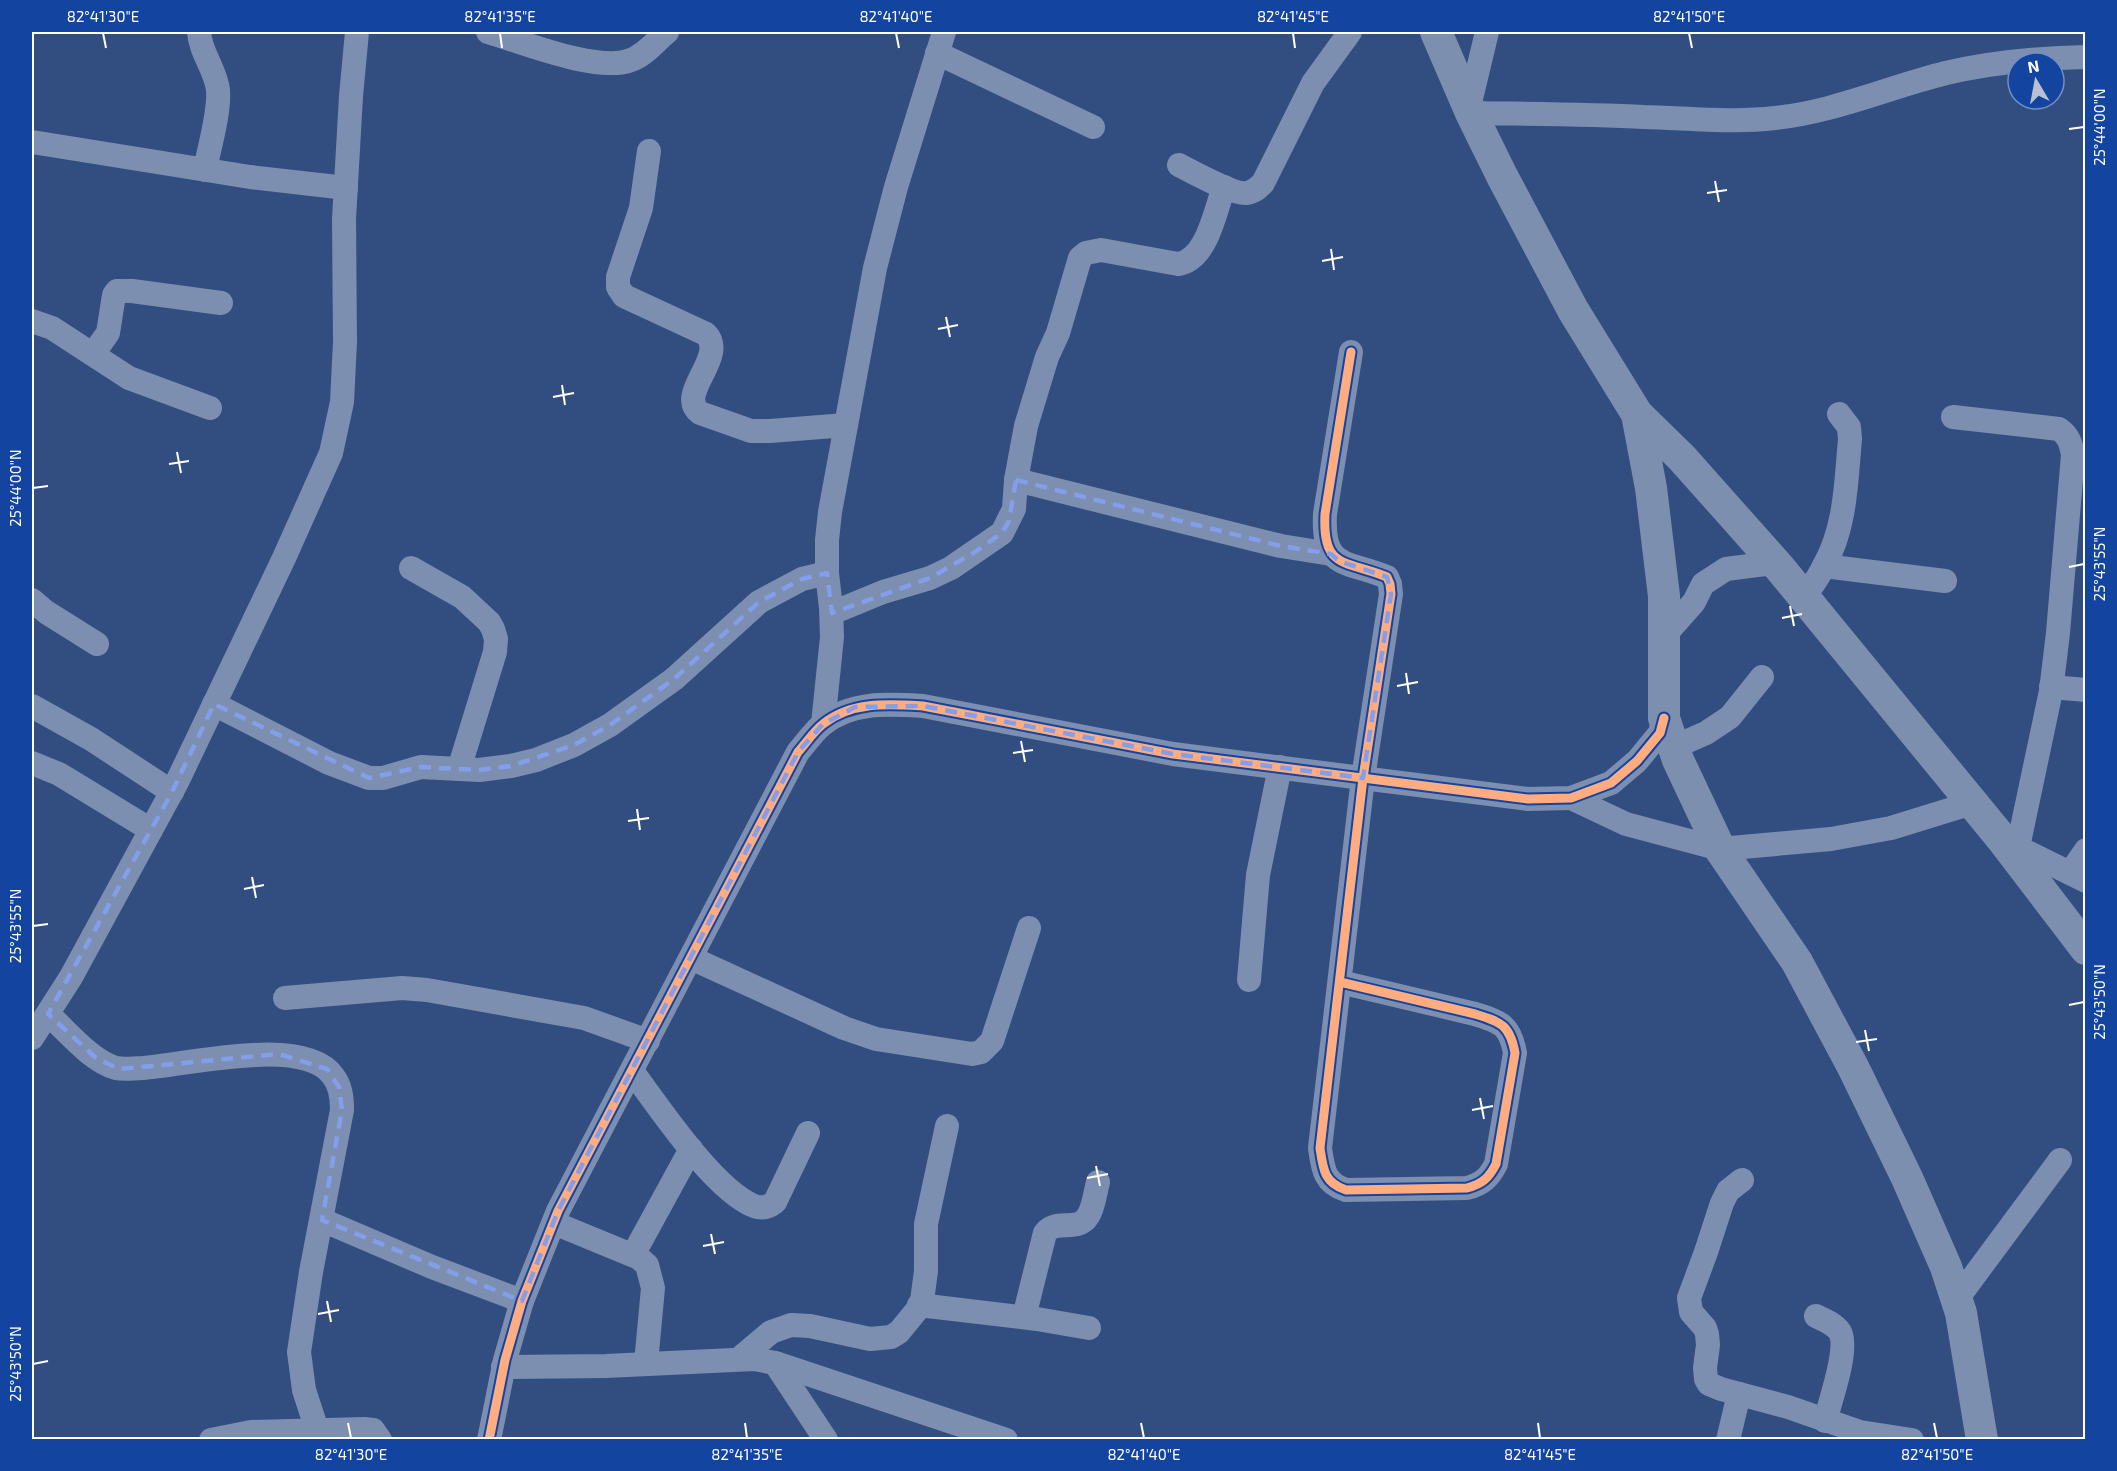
<svg xmlns="http://www.w3.org/2000/svg" width="2117" height="1471" viewBox="0 0 2117 1471" font-family="'Exo 2',sans-serif">
  <rect width="100%" height="100%" fill="#324e80"/>
  <g fill="none" stroke-linecap="round" stroke-linejoin="round">
    <g stroke="#7d8fb0" stroke-width="24">
      <path d="M199,32C200,52 216,70 218,90C220,112 209,148 205,170"/>
      <path d="M488,32C522,42 598,73 631,60C645,55 656,41 667,32"/>
      <polyline points="937,53 1093,127"/>
      <polyline points="1469,107 1487,32"/>
      <path d="M1471,113C1529,114 1586,114 1644,117C1687,118 1732,123 1775,118C1834,112 1889,87 1946,73C1993,62 2038,58 2086,57"/>
      <polyline points="32,142 250,177 346,188"/>
      <path d="M649,151L641,208L618,277V287L624,296L706,334C728,357 675,394 700,413L751,431H770L846,425"/>
      <path d="M1179,165C1193,172 1234,195 1247,193C1254,192 1258,188 1263,183L1313,83L1350,32"/>
      <polyline points="32,321 52,328 129,378 210,408"/>
      <polyline points="93,354 108,333 114,295 117,291 132,291 221,303"/>
      <path d="M1953,417L2059,429C2069,436 2071,444 2073,455L2058,633L2051,691L2018,847"/>
      <polyline points="1016,480 1281,546 1331,554"/>
      <polyline points="1824,566 1945,581"/>
      <polyline points="411,568 462,597 489,622 493,629 496,639 495,652 459,769"/>
      <path d="M1804,597C1811,587 1819,577 1824,566C1846,527 1846,482 1850,439L1849,427L1839,414"/>
      <polyline points="32,600 46,612 97,644"/>
      <path d="M832,613L883,592L930,578L951,568L1002,533L1014,509L1016,480L1026,426L1047,357L1058,333L1080,258L1086,253L1101,250L1178,264C1207,260 1215,211 1224,187"/>
      <polyline points="1664,636 1694,602 1703,584 1726,569 1765,564 1779,567"/>
      <polyline points="2051,687 2086,690"/>
      <polyline points="214,704 329,763 369,778 383,778 421,767 479,770 511,766 536,760 574,745 610,725 674,679 759,602 802,579 827,573"/>
      <polyline points="32,706 91,739 172,792"/>
      <polyline points="823,724 832,637 831,608 827,573 827,540 830,512 875,268 896,187 944,32"/>
      <polyline points="1674,747 1706,733 1730,717 1762,677"/>
      <polyline points="32,763 59,774 151,830"/>
      <polyline points="1571,798 1626,824 1720,849 1831,839 1891,828 1972,803"/>
      <polyline points="2007,842 2086,881"/>
      <polyline points="2070,873 2086,850"/>
      <polyline points="691,958 844,1028 876,1039 972,1054 981,1052 992,1041 1029,928"/>
      <polyline points="1249,980 1258,875 1280,767"/>
      <path d="M1340,982L1475,1014C1501,1022 1510,1025 1515,1053L1496,1164C1489,1178 1482,1184 1467,1188L1346,1190C1324,1183 1323,1169 1320,1148L1363,778L1391,594L1390,584L1387,577C1346,560 1322,570 1325,514L1351,352"/>
      <polyline points="285,998 402,988 427,990 584,1018 648,1041"/>
      <path d="M48,1014C67,1031 91,1061 116,1068C124,1070 134,1068 143,1068C187,1065 304,1035 333,1076C341,1086 342,1098 342,1110L311,1272L299,1352L304,1390L317,1430"/>
      <polyline points="32,1038 71,977 177,782 284,558 331,453 342,402 345,342 344,219 351,96 357,32"/>
      <path d="M632,1071C659,1107 713,1189 754,1206C762,1209 769,1207 775,1202L808,1133"/>
      <polyline points="1742,1180 1728,1191 1722,1203 1706,1252 1689,1298 1691,1312 1705,1328 1707,1334 1708,1345 1705,1368 1706,1379 1709,1384 1721,1389 1788,1407 1860,1432 1912,1440"/>
      <polyline points="322,1220 432,1267 522,1301"/>
      <polyline points="554,1223 639,1258 647,1265 653,1288 646,1363"/>
      <polyline points="633,1255 691,1149"/>
      <polyline points="1957,1299 2060,1160"/>
      <polyline points="919,1305 1037,1319 1089,1328"/>
      <path d="M1816,1316C1824,1320 1835,1324 1840,1332C1849,1349 1830,1402 1825,1421"/>
      <path d="M1024,1317L1045,1233C1056,1218 1078,1233 1088,1216C1094,1207 1095,1193 1098,1182"/>
      <polyline points="739,1359 771,1332 791,1325 810,1326 870,1339 891,1337 899,1332 917,1310 922,1301 926,1271 926,1224 947,1126"/>
      <polyline points="775,1363 826,1440"/>
      <polyline points="503,1367 606,1366 754,1359 775,1363 1006,1440"/>
      <polyline points="211,1440 251,1432 364,1429 373,1430 380,1440"/>
      <path d="M489,1440L505,1360L522,1301L558,1211L798,752C806,743 814,731 823,724C852,701 889,704 923,706L1173,754L1528,799L1571,798L1611,783L1637,761L1660,733L1664,718"/>
      <polyline points="1728,1440 1739,1394"/>
    </g>
    <g stroke="#7d8faf" stroke-width="32">
      <polyline points="1436,32 1471,113 1502,176 1573,310 1637,414 1682,458 1779,567 2002,839 2086,949"/>
      <polyline points="1637,414 1651,488 1664,596 1664,718 1678,760 1720,849 1797,962 1853,1067 1907,1178 1946,1267 1961,1313 1982,1440"/>
    </g>
    <defs>
      <g id="cycleway">
        <path d="M1340,982L1475,1014C1501,1022 1510,1025 1515,1053L1496,1164C1489,1178 1482,1184 1467,1188L1346,1190C1324,1183 1323,1169 1320,1148L1363,778L1391,594L1390,584L1387,577C1346,560 1322,570 1325,514L1351,352"/>
        <path d="M489,1440L505,1360L522,1301L558,1211L798,752C806,743 814,731 823,724C852,701 889,704 923,706L1173,754L1528,799L1571,798L1611,783L1637,761L1660,733L1664,718"/>
      </g>
    </defs>
    <use href="#cycleway" stroke="#1244a0" stroke-width="13"/>
    <use href="#cycleway" stroke="#ffac80" stroke-width="9"/>
  </g>
  <path fill="none" stroke="#839eea" stroke-width="4.5" stroke-dasharray="12 8" stroke-linejoin="round" d="M1016,480L1281,546L1331,554L1339,561L1387,577L1391,594L1363,778L1173,754L923,706L855,707L823,724L798,752L558,1211L522,1301L322,1220L342,1110L339,1087L327,1069L279,1054L119,1069L96,1058L48,1014L172,792L214,704L369,778L421,767L479,770L511,766L574,745L610,725L674,679L759,602L802,579L827,573L832,613L930,578L975,552L1002,533L1009,521Z"/>
  <path fill="none" stroke="#fff" stroke-width="2" d="M103,33L106,48M500,33L502,48M896,33L899,48M1293,33L1295,48M1689,33L1692,48M2069,129L2084,127M1715,181L1719,202M1707,193L1727,190M1331,249L1334,270M1322,261L1343,257M946,317L950,337M938,329L958,325M562,385L565,405M553,397L574,393M177,452L181,473M169,464L189,461M33,488L48,486M2069,567L2084,564M1790,606L1794,626M1782,618L1802,614M1406,673L1409,694M1397,686L1418,682M1021,741L1025,762M1013,753L1033,750M637,809L640,830M628,821L649,818M252,877L256,898M244,889L264,885M33,926L48,924M2069,1005L2084,1002M1865,1030L1869,1051M1856,1042L1877,1039M1480,1098L1484,1119M1472,1110L1493,1106M1096,1166L1100,1186M1087,1178L1108,1174M711,1234L715,1254M703,1246L724,1242M327,1301L331,1322M318,1314L339,1310M33,1364L48,1361M348,1423L351,1438M745,1423L747,1438M1141,1423L1144,1438M1538,1423L1540,1438M1934,1423L1937,1438"/>
  <rect width="2117" height="1471" fill="none" stroke="#1244a0" stroke-width="66"/>
  <g transform="translate(2036 81) rotate(350)"><circle r="28" fill="#1244a0" stroke="#718fc6" stroke-width="1.5"/>
  <path d="M0-4.5L10 22L0 15L-10 22Z" fill="#b7c1d3"/>
  <text y="-9" font-size="16" font-weight="bold" text-anchor="middle" fill="#ffffff">N</text>
  </g>
  <rect x="33" y="33" width="2051" height="1405" fill="none" stroke="#fff" stroke-width="2"/>
  <g font-size="15" text-anchor="middle" fill="#fff">
    <text x="103" y="22">82°41'30"E</text>
    <text x="500" y="22">82°41'35"E</text>
    <text x="896" y="22">82°41'40"E</text>
    <text x="1293" y="22">82°41'45"E</text>
    <text x="1689" y="22">82°41'50"E</text>
    <text transform="translate(2100 127) rotate(-90)" y="5">25°44'00"N</text>
    <text transform="translate(16 488) rotate(-90)" y="5">25°44'00"N</text>
    <text transform="translate(2100 564) rotate(-90)" y="5">25°43'55"N</text>
    <text transform="translate(16 926) rotate(-90)" y="5">25°43'55"N</text>
    <text transform="translate(2100 1002) rotate(-90)" y="5">25°43'50"N</text>
    <text transform="translate(16 1364) rotate(-90)" y="5">25°43'50"N</text>
    <text x="351" y="1460">82°41'30"E</text>
    <text x="747" y="1460">82°41'35"E</text>
    <text x="1144" y="1460">82°41'40"E</text>
    <text x="1540" y="1460">82°41'45"E</text>
    <text x="1937" y="1460">82°41'50"E</text>
  </g>
</svg>
